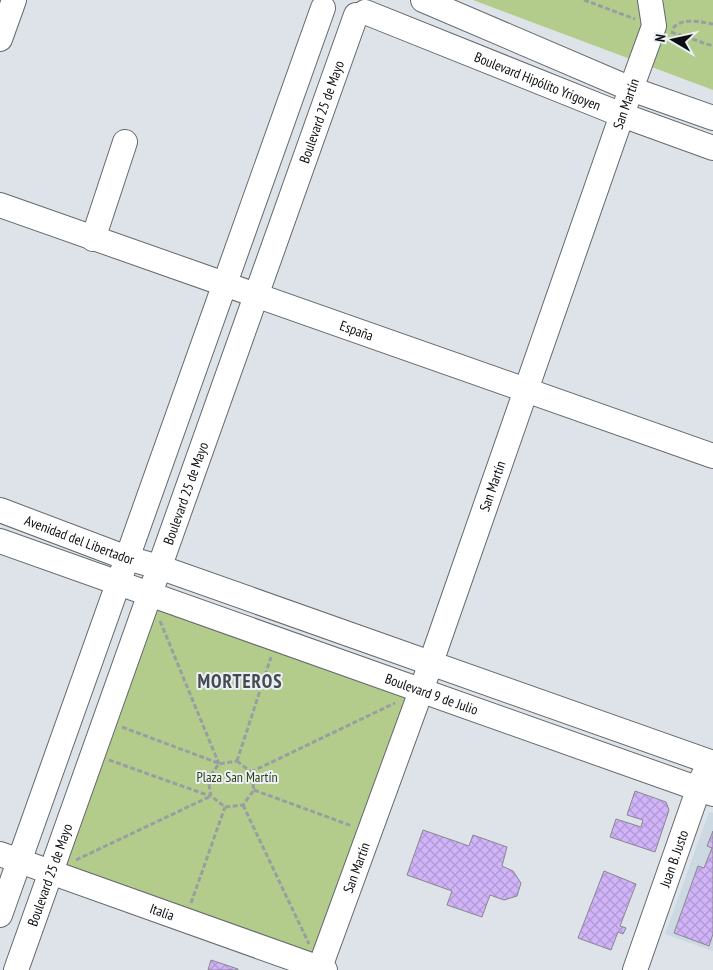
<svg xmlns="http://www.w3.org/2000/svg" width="713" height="970" viewBox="0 0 713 970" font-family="'PT Sans Narrow',sans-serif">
  <defs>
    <pattern id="building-cross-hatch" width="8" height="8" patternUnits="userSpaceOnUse" patternTransform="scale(1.25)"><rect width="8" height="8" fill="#d0b3f8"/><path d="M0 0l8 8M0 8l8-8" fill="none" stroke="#b199d3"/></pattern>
  </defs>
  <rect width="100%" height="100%" fill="#dde3e8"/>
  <polygon fill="#ccd9e3" points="709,812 713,813 713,951 665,934"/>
  <g fill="#b3cc8c">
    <polygon points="473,0 713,0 713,90"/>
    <polygon points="149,594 421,691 320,968 50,872"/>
  </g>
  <g fill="url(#building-cross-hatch)" stroke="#89878d">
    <polygon points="635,791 666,802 669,810 655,852 610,837 616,819 641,827 643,820 627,815"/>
    <polygon points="423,830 469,846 473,835 507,847 502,866 513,871 521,883 517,896 504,900 490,895 482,917 447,905 452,891 407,875"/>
    <polygon points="713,831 713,934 709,946 674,933 698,866 704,868 712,848 707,846"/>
    <polygon points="604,871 636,884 620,926 626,928 623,934 618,932 611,950 578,938"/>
    <polygon points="211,960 238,969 238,970 208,970"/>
  </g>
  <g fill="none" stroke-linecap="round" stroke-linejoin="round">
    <defs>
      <g id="minor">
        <polyline points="423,0 631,89 713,118"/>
        <path id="s1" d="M365,12L622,115L713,148"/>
        <polyline points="0,39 14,0"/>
        <path id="s2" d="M0,205L713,456"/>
        <polyline points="93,239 125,142"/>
        <path id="s3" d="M0,510L127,558L159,567L713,763"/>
        <path id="s4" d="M0,541L713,794"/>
        <path id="s5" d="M0,854L325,970"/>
        <polyline points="0,915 323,8"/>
        <path id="s6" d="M16,970L356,15"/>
        <path id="s7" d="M319,970L421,691L631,89L654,26L650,0"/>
        <path id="s8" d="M635,970L703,776"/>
      </g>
    </defs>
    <use href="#minor" stroke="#646a6e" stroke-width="26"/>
    <g stroke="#999ea2" stroke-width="3" stroke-dasharray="5 2.5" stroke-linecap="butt">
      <polyline points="584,0 635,19"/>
      <path d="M673,28C683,17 700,22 713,24"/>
      <polyline points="671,32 713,46"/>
      <polyline points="160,621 219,764"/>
      <polyline points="122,727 218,763"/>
      <polyline points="109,760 210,796"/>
      <polygon points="237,761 251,772 254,790 243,805 225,807 211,796 208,778 219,764"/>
      <polyline points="237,761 271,657"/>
      <polyline points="251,772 395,703"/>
      <polyline points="254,790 352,826"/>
      <polyline points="243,805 309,944"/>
      <polyline points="76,860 211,796"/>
      <polyline points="191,903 225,807"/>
    </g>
    <use href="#minor" stroke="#fff" stroke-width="24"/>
  </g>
  <g text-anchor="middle" stroke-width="4" stroke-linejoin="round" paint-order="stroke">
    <g font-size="14" fill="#0b0d0f" stroke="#eaf0f6">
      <text dy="5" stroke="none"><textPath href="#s1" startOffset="186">Boulevard Hipólito Yrigoyen</textPath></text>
      <text dy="5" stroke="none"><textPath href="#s7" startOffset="919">San Martín</textPath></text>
      <text dy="5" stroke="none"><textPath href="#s6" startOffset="911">Boulevard 25 de Mayo</textPath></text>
      <text dy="5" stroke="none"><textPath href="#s2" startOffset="378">España</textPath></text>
      <text dy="5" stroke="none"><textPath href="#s7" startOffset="514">San Martín</textPath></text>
      <text dy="5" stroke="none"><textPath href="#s6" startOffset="506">Boulevard 25 de Mayo</textPath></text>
      <text dy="5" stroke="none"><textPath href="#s3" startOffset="85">Avenidad del Libertador</textPath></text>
      <text dy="5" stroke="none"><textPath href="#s4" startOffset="458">Boulevard 9 de Julio</textPath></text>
      <text dy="5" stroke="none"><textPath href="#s8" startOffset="118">Juan B. Justo</textPath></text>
      <text dy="5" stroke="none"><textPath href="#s7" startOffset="109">San Martín</textPath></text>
      <text dy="5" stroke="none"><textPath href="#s6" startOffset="101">Boulevard 25 de Mayo</textPath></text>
      <text dy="5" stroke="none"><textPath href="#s5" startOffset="172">Italia</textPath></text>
    </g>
    <g font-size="14" fill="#2f3f0a" stroke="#eaf0f6">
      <text x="237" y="782">Plaza San Martín</text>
    </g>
    <g font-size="19" font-weight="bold" letter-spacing="1" fill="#454a4e" stroke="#eaf0f6">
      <text x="240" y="688">MORTEROS</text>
    </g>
  </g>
  <g transform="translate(673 40) rotate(279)" stroke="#eaf0f6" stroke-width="4" paint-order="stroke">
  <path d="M0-4L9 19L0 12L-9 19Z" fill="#0b0d0f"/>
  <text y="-8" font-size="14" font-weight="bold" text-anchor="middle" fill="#0b0d0f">N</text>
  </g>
</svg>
